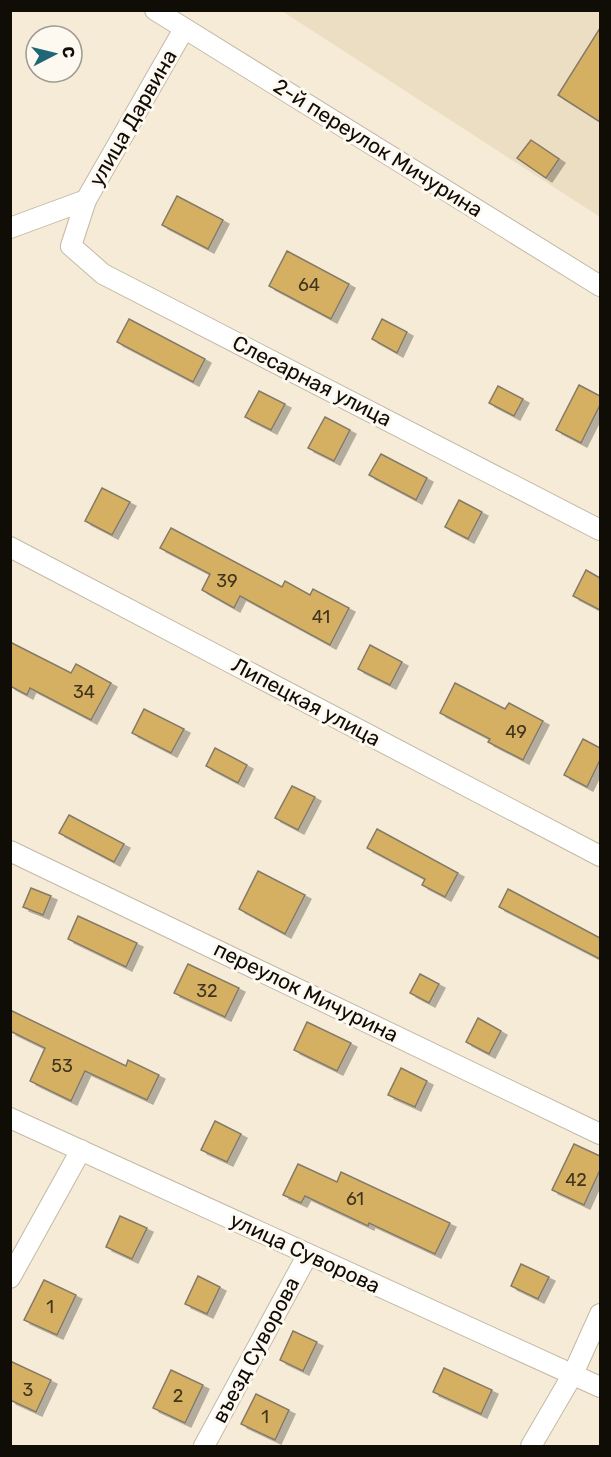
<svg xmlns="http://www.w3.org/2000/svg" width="611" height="1457" viewBox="0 0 611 1457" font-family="Rubik,sans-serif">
  <defs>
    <filter id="shadow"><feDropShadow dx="6" dy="4" stdDeviation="0" flood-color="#0004"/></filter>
  </defs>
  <rect width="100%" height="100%" fill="#f6ebd6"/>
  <polygon fill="#ecdec2" points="282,11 600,11 600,217"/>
  <g fill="#d5b063" stroke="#847a68" stroke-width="1.5" filter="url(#shadow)">
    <polygon points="600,28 600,122 558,95"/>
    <polygon points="531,140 559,159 546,178 517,158"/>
    <polygon points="177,196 223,220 208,249 162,225"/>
    <polygon points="287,251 349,284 331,319 269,286"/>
    <polygon points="129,319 205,359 193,382 117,342"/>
    <polygon points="382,319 407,332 397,353 372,339"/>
    <polygon points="579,385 600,396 600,405 581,443 556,430"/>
    <polygon points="498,386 523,399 514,416 489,403"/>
    <polygon points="259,391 285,404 271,430 245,417"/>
    <polygon points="325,417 350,430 334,461 308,448"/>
    <polygon points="381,454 427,478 416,500 369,475"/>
    <polygon points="102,488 130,502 112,535 85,521"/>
    <polygon points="459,500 482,512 468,539 445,527"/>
    <polygon points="171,528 282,587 285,581 310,595 313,589 349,608 330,645 240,596 234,608 202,590 210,574 160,548"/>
    <polygon points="586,570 600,578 600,610 573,596"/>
    <polygon points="10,642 71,673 76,664 111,683 91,720 30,688 27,695 10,686"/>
    <polygon points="370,645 402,662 390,685 358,669"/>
    <polygon points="455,683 505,709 509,703 543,721 523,760 488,742 490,739 440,713"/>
    <polygon points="144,709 184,729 171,753 132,733"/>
    <polygon points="583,739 600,748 600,760 587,787 564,775"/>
    <polygon points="215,748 247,765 238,783 206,766"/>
    <polygon points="292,786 315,797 298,830 275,818"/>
    <polygon points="69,815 124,844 114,862 59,833"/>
    <polygon points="377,829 458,873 445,897 422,885 425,879 367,848"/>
    <polygon points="258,871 305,895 285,934 239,909"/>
    <polygon points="31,888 51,896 43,915 23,907"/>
    <polygon points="508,889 600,938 600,959 499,907"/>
    <polygon points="78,916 137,943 126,967 68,939"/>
    <polygon points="188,964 239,988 225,1017 174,993"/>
    <polygon points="420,974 439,984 429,1003 410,993"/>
    <polygon points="10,1010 126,1066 128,1060 159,1075 147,1100 85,1071 71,1101 30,1081 45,1048 10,1031"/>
    <polygon points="478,1018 501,1031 489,1054 466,1042"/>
    <polygon points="307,1022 351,1043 337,1071 294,1050"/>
    <polygon points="401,1068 427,1081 415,1107 388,1095"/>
    <polygon points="215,1121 241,1134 227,1162 201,1150"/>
    <polygon points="574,1144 600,1156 600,1170 584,1205 552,1190"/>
    <polygon points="298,1164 337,1182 341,1172 450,1223 435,1254 369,1223 368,1226 305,1196 301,1203 283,1195"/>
    <polygon points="120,1216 147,1228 132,1259 106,1247"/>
    <polygon points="521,1264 549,1277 538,1299 511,1286"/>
    <polygon points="198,1276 220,1287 207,1314 185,1304"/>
    <polygon points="44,1280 76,1295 57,1335 24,1320"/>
    <polygon points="293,1331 317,1342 303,1371 280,1360"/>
    <polygon points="10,1361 51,1380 36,1412 10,1400"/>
    <polygon points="444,1368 492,1390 481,1414 433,1392"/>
    <polygon points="171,1370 203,1385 185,1423 153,1408"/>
    <polygon points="256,1394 289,1410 275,1440 241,1424"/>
  </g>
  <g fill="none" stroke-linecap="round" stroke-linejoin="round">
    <defs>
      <g id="street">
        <polyline points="155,10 600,286"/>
        <polyline points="86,200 71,246 103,274 600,530"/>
        <polyline points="10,228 86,200 184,29"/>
        <polyline points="10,547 600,856"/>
        <polyline points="10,851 600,1134"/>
        <polyline points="10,1118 600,1387"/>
        <polyline points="10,1278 81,1150"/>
        <polyline points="204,1446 308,1254"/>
        <polyline points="531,1446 573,1374 600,1314"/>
      </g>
    </defs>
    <use href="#street" stroke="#c3b9a5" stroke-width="22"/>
    <use href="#street" stroke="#fff" stroke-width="20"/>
  </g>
  <g text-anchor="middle" stroke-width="6" stroke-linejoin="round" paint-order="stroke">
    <g font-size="18" fill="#41351d">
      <text x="309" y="291">64</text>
      <text x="227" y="587">39</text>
      <text x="321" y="623">41</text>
      <text x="84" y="698">34</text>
      <text x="516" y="738">49</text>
      <text x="207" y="997">32</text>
      <text x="62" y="1072">53</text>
      <text x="576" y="1186">42</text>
      <text x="355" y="1205">61</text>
      <text x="50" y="1313">1</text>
      <text x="28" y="1396">3</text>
      <text x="178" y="1402">2</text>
      <text x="265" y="1423">1</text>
    </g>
    <g font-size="21" fill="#100c06" stroke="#fdf9f1">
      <text transform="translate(133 118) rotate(-60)" y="7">улица Дарвина</text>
      <text transform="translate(378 148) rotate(32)" y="7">2-й переулок Мичурина</text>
      <text transform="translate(312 381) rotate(27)" y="7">Слесарная улица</text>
      <text transform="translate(306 702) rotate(28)" y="7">Липецкая улица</text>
      <text transform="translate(306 992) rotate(26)" y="7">переулок Мичурина</text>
      <text transform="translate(305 1253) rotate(25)" y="7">улица Суворова</text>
      <text transform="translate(256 1350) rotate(-62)" y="7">въезд Суворова</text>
    </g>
  </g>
  <rect width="611" height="1457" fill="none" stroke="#100c06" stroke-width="24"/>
  <g transform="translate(54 54) rotate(83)"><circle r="28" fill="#fdf9f1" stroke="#9e9a93" stroke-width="1.5"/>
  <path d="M0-4.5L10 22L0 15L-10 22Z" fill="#1f6775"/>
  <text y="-9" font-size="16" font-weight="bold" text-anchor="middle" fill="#100c06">С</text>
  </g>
</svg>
